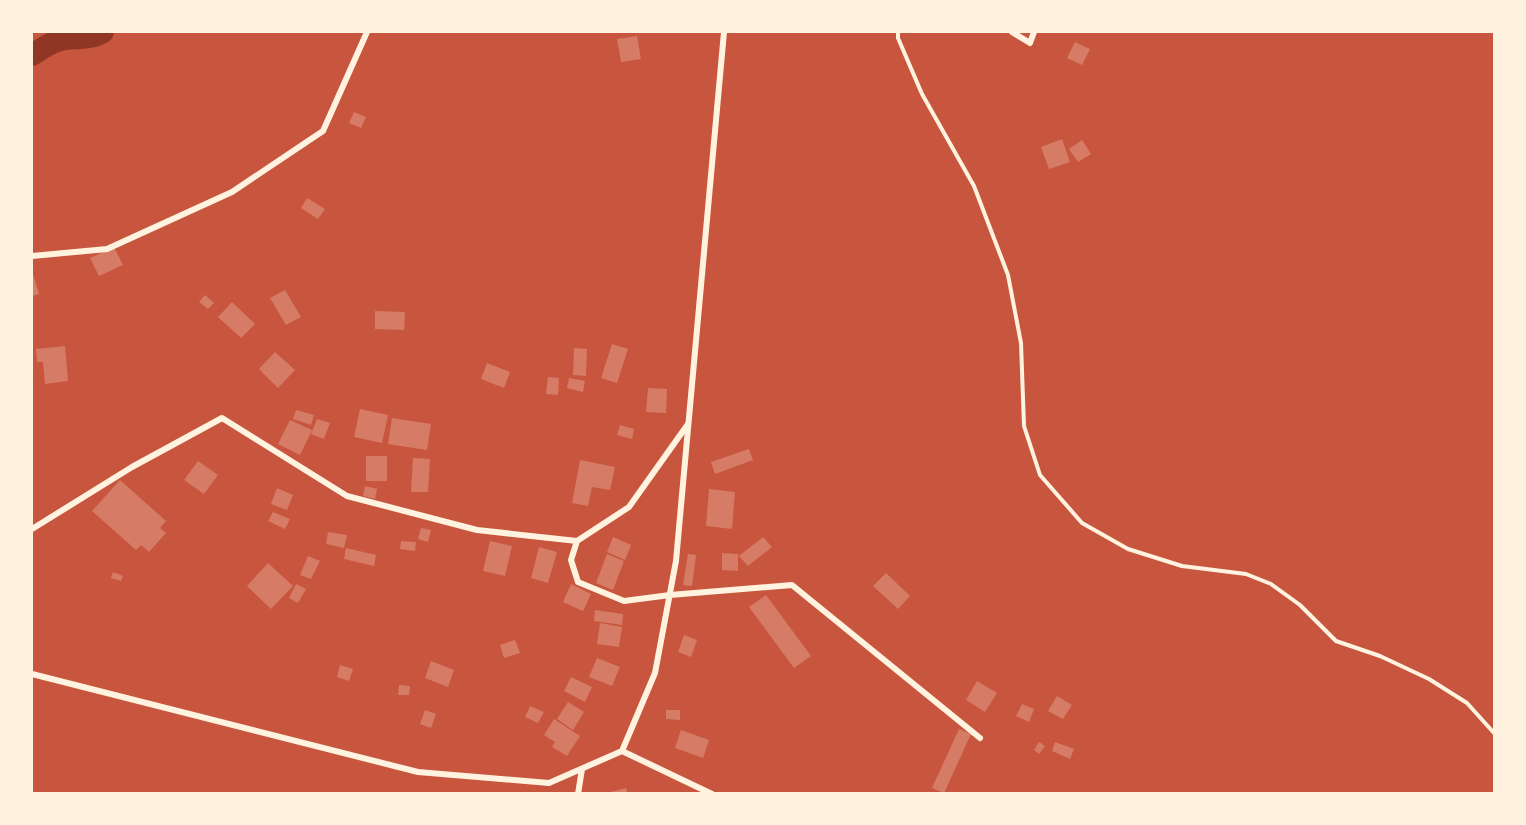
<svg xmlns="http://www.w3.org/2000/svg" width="1526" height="825" viewBox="0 0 1526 825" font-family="'Nunito Sans',sans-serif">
  <rect width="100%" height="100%" fill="#c8553d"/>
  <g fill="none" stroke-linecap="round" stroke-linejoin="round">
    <path stroke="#8f3625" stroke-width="22" d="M32,55C40,50 48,44 57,41C71,36 89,41 103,32"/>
  </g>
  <g fill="#d67c66">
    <polygon points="637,36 641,59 621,62 617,39"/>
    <polygon points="1075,42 1090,49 1082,65 1067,58"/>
    <polygon points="354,112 366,117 361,128 349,123"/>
    <polygon points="1062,139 1070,162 1049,169 1041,147"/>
    <polygon points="1082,140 1091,154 1078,162 1069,149"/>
    <polygon points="307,198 325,209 318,219 301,208"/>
    <polygon points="114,247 123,265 99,276 90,258"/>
    <polygon points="32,271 39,294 32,296"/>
    <polygon points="285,290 301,317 286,325 270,298"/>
    <polygon points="205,295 214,303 208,309 199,302"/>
    <polygon points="232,302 255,324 241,338 218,317"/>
    <polygon points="375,311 405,312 404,330 375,329"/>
    <polygon points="612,344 628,349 617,383 601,378"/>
    <polygon points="65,346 68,381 45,384 43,362 37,362 36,349"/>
    <polygon points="574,348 587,349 586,376 573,375"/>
    <polygon points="275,352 295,370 278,388 259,369"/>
    <polygon points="487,363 510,372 504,388 481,379"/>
    <polygon points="548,377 559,378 558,395 546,394"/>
    <polygon points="569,378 585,381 583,392 567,388"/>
    <polygon points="648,388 667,389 666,413 646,412"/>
    <polygon points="360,409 388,415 382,443 354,437"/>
    <polygon points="296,410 314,415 311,425 293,419"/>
    <polygon points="392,418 431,424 427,450 388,444"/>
    <polygon points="317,419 330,423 324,439 311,434"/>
    <polygon points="290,420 312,430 300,455 278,444"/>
    <polygon points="620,425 634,429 632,439 617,435"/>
    <polygon points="749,449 753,460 715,474 711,462"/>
    <rect x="366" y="456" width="21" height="25"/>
    <polygon points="413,458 430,459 428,492 411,492"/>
    <polygon points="580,460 615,467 610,490 592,487 588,506 572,503"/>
    <polygon points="198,461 218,475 204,494 184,480"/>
    <polygon points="120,480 166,521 160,528 166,533 149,552 141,545 136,550 92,511"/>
    <polygon points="365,486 377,489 375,499 363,496"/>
    <polygon points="277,488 293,495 287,510 271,504"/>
    <polygon points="709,489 735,492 732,529 706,526"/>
    <polygon points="273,512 290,519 285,529 268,521"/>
    <polygon points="421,528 431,530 428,542 418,539"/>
    <polygon points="328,532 347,535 344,548 326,544"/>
    <polygon points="613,537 631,545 625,560 607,552"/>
    <polygon points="763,537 772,547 748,566 739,556"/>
    <polygon points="401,541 416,542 415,551 400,549"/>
    <polygon points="490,541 512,546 505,576 483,571"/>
    <polygon points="539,547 557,552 548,583 531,578"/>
    <polygon points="346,548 376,555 374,566 344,559"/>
    <polygon points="722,553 738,554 738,571 722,570"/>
    <polygon points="607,554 624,561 613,590 596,583"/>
    <polygon points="688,554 696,555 692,586 683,585"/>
    <polygon points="308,556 320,561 311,579 300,575"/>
    <polygon points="268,563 293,586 271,609 247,586"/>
    <polygon points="113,572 123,576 121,581 111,578"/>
    <polygon points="886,573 910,596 898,609 873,586"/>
    <polygon points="296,584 306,589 298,603 289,598"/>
    <polygon points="571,584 591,594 583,611 563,602"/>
    <polygon points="766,595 811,656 794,668 749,607"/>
    <polygon points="595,610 623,614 622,625 594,621"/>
    <polygon points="600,623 622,627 619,647 597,644"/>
    <polygon points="684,635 697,640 691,657 678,652"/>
    <polygon points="515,640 520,653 504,658 500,645"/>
    <polygon points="597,658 620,667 612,686 589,677"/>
    <polygon points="431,661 454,670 448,687 425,678"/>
    <polygon points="340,665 353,669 349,681 337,677"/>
    <polygon points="571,677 592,687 585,702 564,691"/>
    <polygon points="977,681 997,693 985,712 966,700"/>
    <polygon points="399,685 410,686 409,695 398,695"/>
    <polygon points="1057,696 1072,705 1063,719 1048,711"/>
    <polygon points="568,702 584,712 573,730 557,719"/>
    <polygon points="1022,704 1034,709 1029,722 1016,716"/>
    <polygon points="530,706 544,712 538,723 525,717"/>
    <polygon points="425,710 436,714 431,728 420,724"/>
    <polygon points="666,710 680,710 680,720 666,719"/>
    <polygon points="554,719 580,736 567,756 552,747 555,742 544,735"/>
    <polygon points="959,729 971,734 944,793 932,788"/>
    <polygon points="681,730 709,740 703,758 675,748"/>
    <polygon points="1039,742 1045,746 1039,754 1034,750"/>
    <polygon points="1055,742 1074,749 1070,759 1052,751"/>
    <polygon points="626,788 628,794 608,794 607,793"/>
  </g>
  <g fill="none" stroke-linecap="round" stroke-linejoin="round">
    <polyline stroke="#fff3e0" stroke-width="4" points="898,32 898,38 922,94 974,186 1008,275 1021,343 1024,426 1040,475 1082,523 1128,549 1182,566 1246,574 1271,584 1300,605 1336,641 1380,656 1429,679 1467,703 1494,733"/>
    <g stroke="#fff3e0" stroke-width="6">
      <polyline points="1012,32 1030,43 1034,32"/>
      <polyline points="32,256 107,249 232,192 323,131 367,32"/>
      <polyline points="32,529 132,467 222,418 347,496 477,530 577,541 629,507 688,424"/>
      <polyline points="577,541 571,560 578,582 624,601 670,595 792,585 980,738"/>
      <polyline points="32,674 418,772 549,783 622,751 655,673 676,561 724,32"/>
      <polyline points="622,751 712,794"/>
      <polyline points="578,794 582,769"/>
    </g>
  </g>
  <rect width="1526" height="825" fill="none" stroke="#fff3e0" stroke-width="66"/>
</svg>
